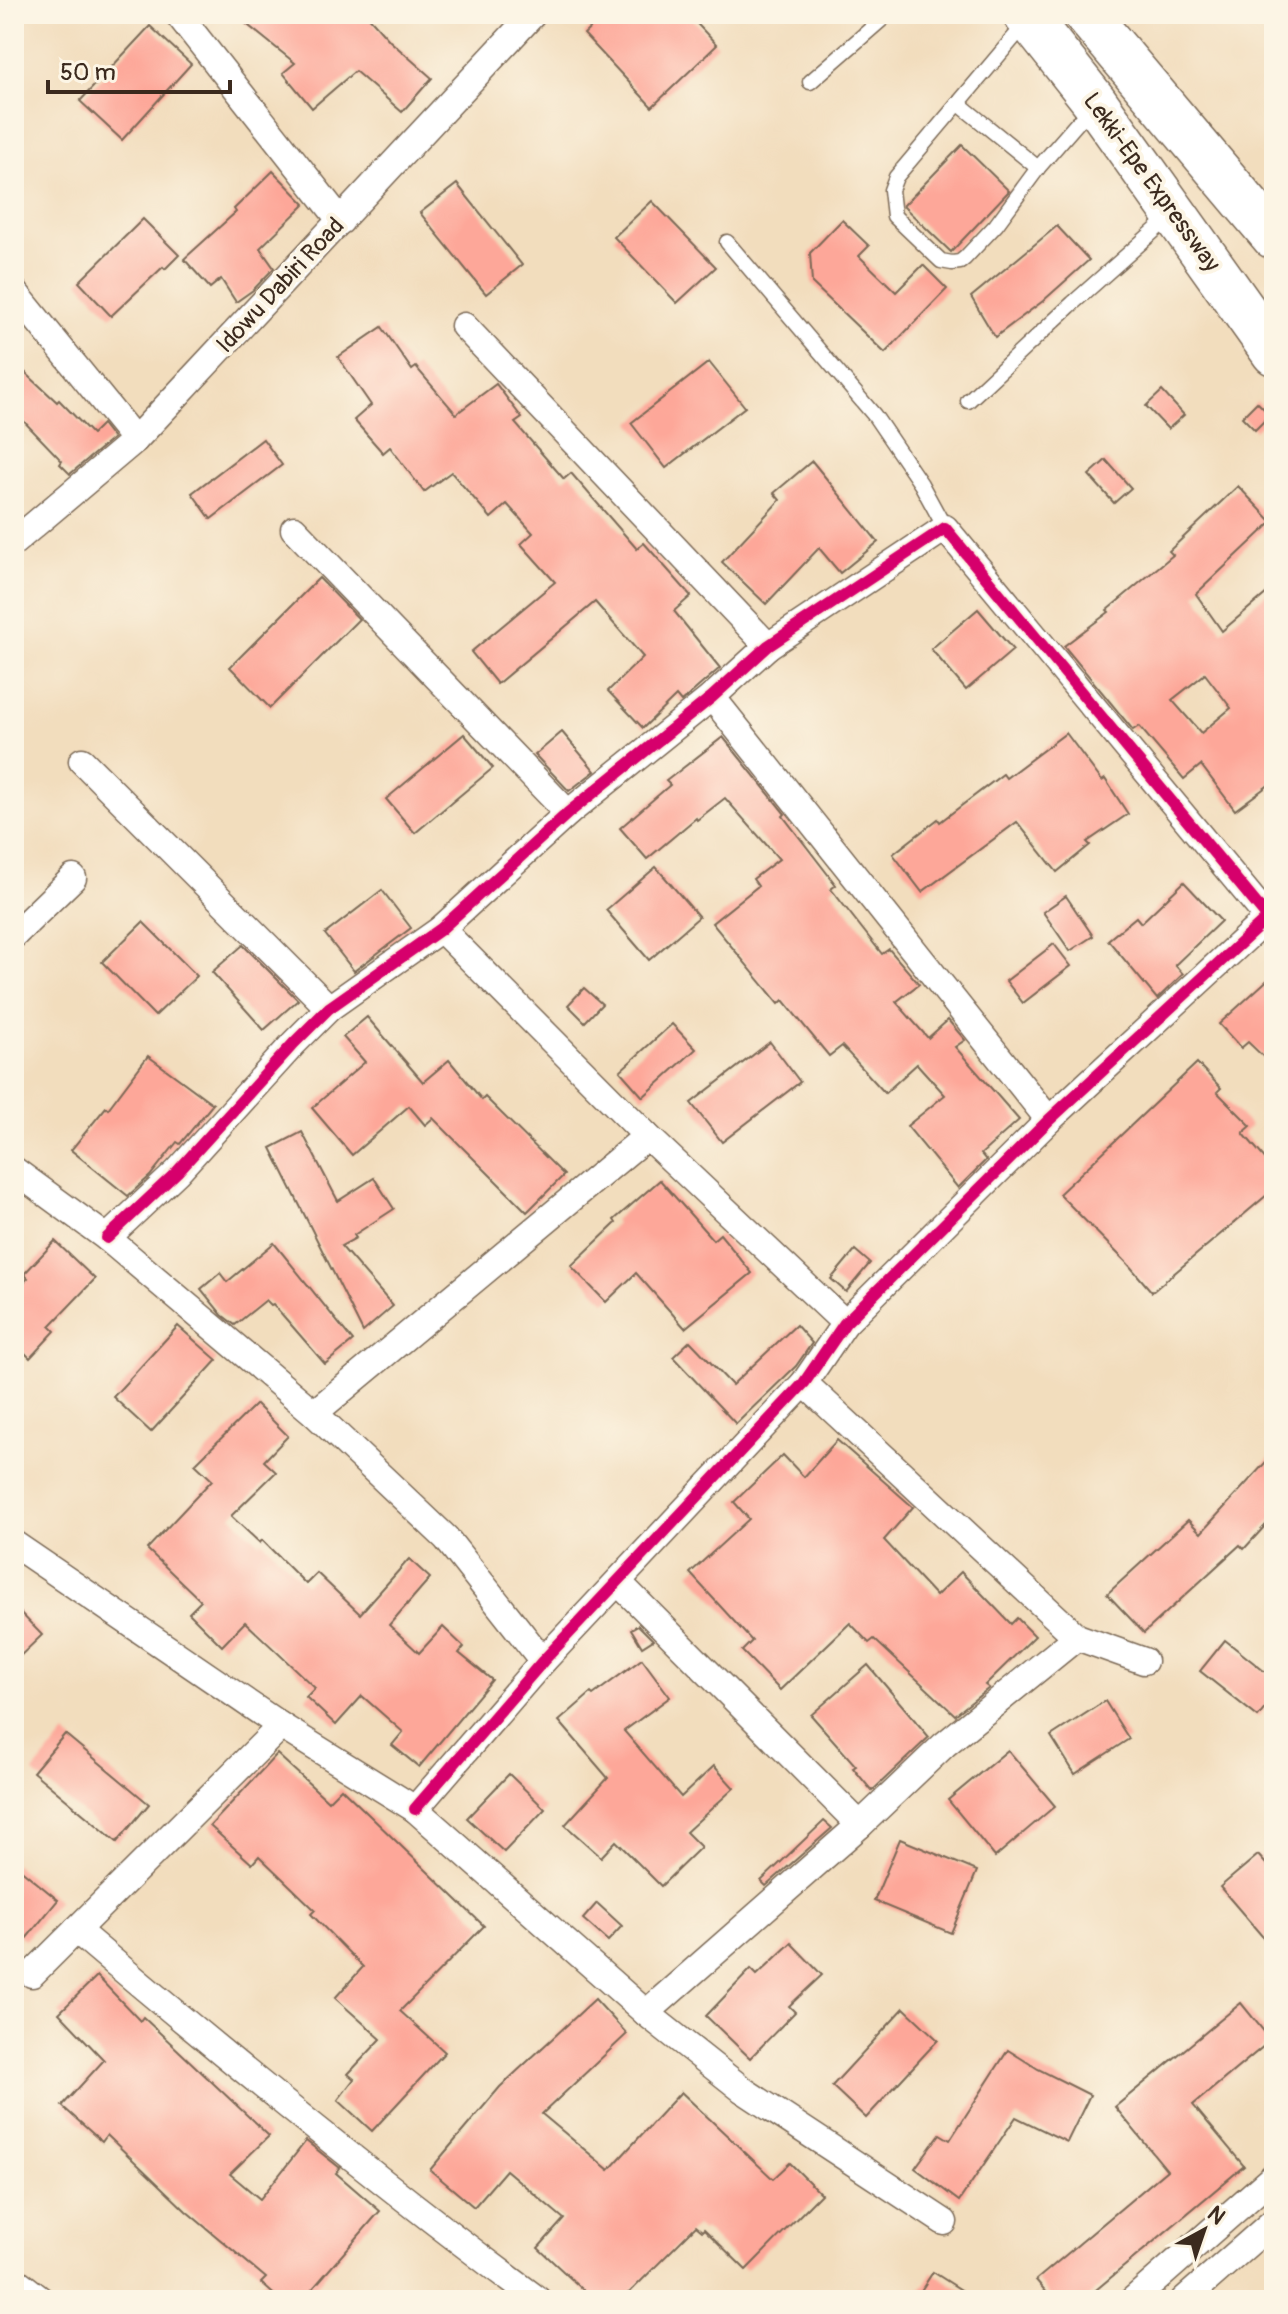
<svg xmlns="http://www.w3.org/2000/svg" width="1288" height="2314" viewBox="0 0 1288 2314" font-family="Pangolin,sans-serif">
  <rect width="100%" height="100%" fill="#fcf5e5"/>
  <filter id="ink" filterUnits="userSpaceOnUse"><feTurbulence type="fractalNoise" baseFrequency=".0125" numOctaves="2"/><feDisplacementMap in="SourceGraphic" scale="16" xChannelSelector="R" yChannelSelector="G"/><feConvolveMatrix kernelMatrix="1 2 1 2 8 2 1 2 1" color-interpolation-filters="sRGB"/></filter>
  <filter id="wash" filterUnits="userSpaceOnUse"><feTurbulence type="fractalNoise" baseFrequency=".006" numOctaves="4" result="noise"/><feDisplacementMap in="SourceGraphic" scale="32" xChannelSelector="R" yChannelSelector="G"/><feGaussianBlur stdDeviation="1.8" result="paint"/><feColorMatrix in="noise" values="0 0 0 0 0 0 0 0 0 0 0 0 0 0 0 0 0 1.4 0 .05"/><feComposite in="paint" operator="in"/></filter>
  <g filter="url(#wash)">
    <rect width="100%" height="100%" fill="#f2ddbd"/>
    <g id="blocks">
      <g fill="#fda799" fill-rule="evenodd">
        <polygon points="234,14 366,14 390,41 432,78 402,112 355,71 312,108 283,73 295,63"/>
        <polygon points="605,14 688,14 717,45 652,107 584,34"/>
        <polygon points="150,26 191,64 122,140 80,101"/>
        <polygon points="962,145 1009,191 951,252 903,206"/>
        <polygon points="273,171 305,204 260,248 274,268 253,290 236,302 221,279 210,288 184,259 236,212 234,209"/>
        <polygon points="457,184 522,265 486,294 420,213"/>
        <polygon points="652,201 716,267 677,303 614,237"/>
        <polygon points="143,219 179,255 165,269 163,267 111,316 79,282"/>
        <polygon points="842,220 869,246 859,256 896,292 923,265 947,289 885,353 812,283 810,253"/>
        <polygon points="1057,226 1089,260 1043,301 995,337 971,297"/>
        <polygon points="382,327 412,370 416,367 456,414 496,384 522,418 515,423 564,479 571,473 637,549 644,543 691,596 674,611 720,668 681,702 676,696 643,728 608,691 643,657 595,602 497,684 471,652 555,582 521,544 533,533 507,504 491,518 451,472 424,492 390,447 383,453 354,420 371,405 338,357"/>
        <polygon points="14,362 57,402 59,400 92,434 102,424 113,438 70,474 60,464 62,461 14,411"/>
        <polygon points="709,362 745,407 666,468 631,423"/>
        <polygon points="1162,391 1184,415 1168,429 1146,406"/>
        <polygon points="1257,402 1270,415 1255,430 1242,417"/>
        <polygon points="263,439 282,465 211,519 192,493"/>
        <polygon points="1106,460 1131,488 1114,503 1089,475"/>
        <polygon points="812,461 878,542 840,573 819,548 766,604 722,562 780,500 774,493"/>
        <path d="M1238,486L1272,522L1196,594L1222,631L1274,587V781L1235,810L1201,765L1184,779L1139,726L1133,730L1064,646L1109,612L1107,610L1173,555L1169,551ZM1205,674L1231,708L1201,733L1172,700Z"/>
        <polygon points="319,578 359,619 270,708 230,667"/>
        <polygon points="978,609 1013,650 966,690 931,649"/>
        <polygon points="562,732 595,771 569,791 535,755"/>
        <polygon points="1066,733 1102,781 1105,779 1128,814 1087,842 1090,845 1057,872 1017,822 922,892 893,854 938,819 940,822 1003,774 1006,778"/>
        <polygon points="464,734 493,768 415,833 386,799"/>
        <polygon points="723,737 785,814 783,816 836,885 831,889 882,954 889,949 919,984 896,1002 928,1038 948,1020 965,1040 955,1047 1019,1120 981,1154 986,1160 958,1188 907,1126 945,1095 917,1064 885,1093 842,1046 829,1056 783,1000 779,1004 712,923 758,886 753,879 779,859 725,798 697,820 696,818 647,859 620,828 670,785 666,781"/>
        <polygon points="656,867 699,917 649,960 606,910"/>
        <polygon points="1184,882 1221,921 1175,965 1183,974 1157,999 1108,940 1136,917 1141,923"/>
        <polygon points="382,890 411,928 354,971 325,934"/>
        <polygon points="1066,896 1093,936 1070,951 1043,912"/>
        <polygon points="143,922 197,976 155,1016 102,962"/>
        <polygon points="1054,944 1071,966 1023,1003 1006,981"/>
        <polygon points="243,945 298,1000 264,1030 212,972"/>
        <polygon points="1274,974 1274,1067 1248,1042 1241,1048 1219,1024"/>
        <polygon points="584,988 602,1004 585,1022 568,1005"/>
        <polygon points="367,1017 423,1082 449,1060 482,1100 485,1097 564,1175 527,1212 433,1118 425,1125 409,1106 352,1155 312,1108 365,1062 343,1037"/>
        <polygon points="672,1024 696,1049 643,1097 620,1071"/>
        <polygon points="770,1042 800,1082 722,1142 691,1103"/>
        <polygon points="148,1056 213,1104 180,1144 177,1142 150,1176 128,1196 71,1150 106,1107 108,1109"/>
        <polygon points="1197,1063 1221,1088 1217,1092 1251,1126 1243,1133 1274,1169 1274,1189 1152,1292 1128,1264 1059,1194"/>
        <polygon points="302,1132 338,1201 374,1178 394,1209 354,1235 356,1238 341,1246 393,1306 363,1332 271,1148"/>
        <polygon points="660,1180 713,1240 720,1234 752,1273 685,1328 636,1273 606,1302 571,1266 616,1223 614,1220"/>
        <polygon points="55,1241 95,1279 50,1326 55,1331 30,1358 14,1342 14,1292 28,1278 24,1274"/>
        <polygon points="274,1243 353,1341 325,1364 273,1304 271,1305 266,1300 235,1325 222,1315 201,1289 220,1273 227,1282"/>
        <polygon points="855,1250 870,1263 846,1292 831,1279"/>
        <polygon points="796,1325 812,1343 796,1366 736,1424 673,1357 690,1341 732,1385"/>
        <polygon points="178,1326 217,1360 151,1432 113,1397"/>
        <polygon points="256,1404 288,1436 264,1461 276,1472 231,1516 260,1543 262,1540 306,1584 317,1573 360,1614 409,1559 430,1578 389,1625 419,1653 443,1627 464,1647 459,1653 492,1680 419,1767 392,1745 403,1732 362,1696 336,1725 306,1697 315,1688 245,1622 222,1646 189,1613 201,1601 147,1549 212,1480 195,1464"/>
        <polygon points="837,1440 913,1507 884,1540 936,1596 961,1572 1011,1624 1017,1618 1035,1636 985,1685 989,1688 955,1715 874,1639 869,1643 850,1623 780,1690 742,1651 752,1641 690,1573 749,1519 734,1502 783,1455 804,1477"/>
        <polygon points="1274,1453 1274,1516 1244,1549 1240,1545 1144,1633 1107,1594 1188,1520 1201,1533"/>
        <polygon points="14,1606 42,1635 14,1662"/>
        <polygon points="638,1625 653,1640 642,1647 631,1629"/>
        <polygon points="1225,1640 1274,1679 1274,1697 1258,1717 1200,1671"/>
        <polygon points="642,1659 670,1697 624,1731 681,1797 714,1766 734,1788 686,1832 701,1847 661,1886 616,1841 601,1857 565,1825 608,1778 559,1721 591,1693 593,1695"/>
        <polygon points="868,1665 929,1737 872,1791 853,1768 856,1766 811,1715"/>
        <polygon points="1105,1701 1129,1739 1075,1774 1051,1736"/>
        <polygon points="65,1734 149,1804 117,1842 33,1772"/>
        <polygon points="1008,1750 1055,1806 995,1857 948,1800"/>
        <polygon points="277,1754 328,1801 341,1788 484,1926 400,2011 445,2052 372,2131 338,2100 354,2079 348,2074 381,2039 335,1998 363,1967 311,1914 315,1910 259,1856 252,1864 210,1826"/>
        <polygon points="509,1774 545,1809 504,1852 467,1818"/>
        <polygon points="824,1821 832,1828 766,1886 761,1881"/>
        <polygon points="900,1839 977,1871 951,1933 874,1901"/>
        <polygon points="1258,1855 1274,1873 1274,1950 1220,1887"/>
        <polygon points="14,1864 58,1900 25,1940 14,1931"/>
        <polygon points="597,1903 622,1926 608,1941 583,1919"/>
        <polygon points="791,1943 822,1975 789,2006 795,2012 750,2058 706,2016 751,1969 757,1975"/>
        <polygon points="97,1976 140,2021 143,2017 269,2136 230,2174 260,2199 306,2141 340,2168 336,2173 380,2211 303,2300 280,2300 261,2283 266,2278 186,2211 107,2135 102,2142 62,2106 104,2060 59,2013"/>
        <polygon points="595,1999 627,2034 542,2114 609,2170 681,2092 773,2179 790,2163 821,2194 746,2270 704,2229 702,2231 696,2226 622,2300 594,2300 538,2248 564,2219 506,2170 474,2207 430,2170 500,2087"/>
        <polygon points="1241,2003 1271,2040 1193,2105 1244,2166 1084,2300 1053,2300 1036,2280 1167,2170 1115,2107"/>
        <polygon points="904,2008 938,2040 866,2118 832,2086"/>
        <polygon points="1008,2050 1038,2069 1090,2095 1067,2142 1016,2117 959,2201 915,2168 940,2134 950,2140"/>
        <polygon points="933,2272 977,2300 915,2300"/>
      </g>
    </g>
  </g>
  <g filter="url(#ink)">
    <use href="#blocks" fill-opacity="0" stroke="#7b6956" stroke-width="2"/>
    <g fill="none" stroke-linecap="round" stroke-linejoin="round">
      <defs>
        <g id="lane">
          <polyline points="1026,23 896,177 891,190 894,216 941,261 952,263 960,262 965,258 996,225 1038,168 1092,106"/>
          <polyline points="810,82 888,14"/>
          <polyline points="958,103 1038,168"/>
          <polyline points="727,242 874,415 921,484 945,528"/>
          <polyline points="968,401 1073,303 1171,216"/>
        </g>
        <g id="street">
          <polyline points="178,14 341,221"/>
          <polyline points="14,291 135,440"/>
          <polyline points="464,326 768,646"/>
          <polyline points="294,529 568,813"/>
          <polyline points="14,542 135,440 533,14"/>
          <polyline points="712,697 1049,1120"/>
          <polyline points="82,761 329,1008"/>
          <polyline points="441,929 647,1136 845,1323"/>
          <polyline points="14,935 73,878"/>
          <polyline points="14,1170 107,1238 314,1413 446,1538 543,1661"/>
          <polyline points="107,1238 177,1172 294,1043 329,1008 441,929 568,813 712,697 768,646 945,528 1268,918"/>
          <polyline points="804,1383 1077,1637 1144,1661"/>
          <polyline points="314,1413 647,1136"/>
          <polyline points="14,1544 281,1726 415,1809 646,2013 743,2090 944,2222"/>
          <polyline points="618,1582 860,1825"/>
          <polyline points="415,1809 543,1661 804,1383 845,1323 1049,1120 1274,912"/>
          <path d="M76,1930C227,2058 378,2182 538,2300"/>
          <polyline points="32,1974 281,1726"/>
          <polyline points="646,2013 860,1825 944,1745 1077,1637"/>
          <polyline points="14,2279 41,2300"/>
          <polyline points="1133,2300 1274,2176"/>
          <polyline points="1184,2300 1274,2221"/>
        </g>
        <g id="highway">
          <polyline points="1025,14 1095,102 1274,353"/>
          <polyline points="1086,14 1274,237"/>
        </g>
      </defs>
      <use href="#lane" stroke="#7b6956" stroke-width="17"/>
      <use href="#street" stroke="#7b6956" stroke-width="29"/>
      <use href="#highway" stroke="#7b6956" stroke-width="47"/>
      <use href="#lane" stroke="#fff" stroke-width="14"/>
      <use href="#street" stroke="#fff" stroke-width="26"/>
      <use href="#highway" stroke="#fff" stroke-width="44"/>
      <defs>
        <g id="cycleway">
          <polyline points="107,1238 177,1172 294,1043 329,1008 441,929 568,813 712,697 768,646 945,528 1268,918"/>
          <polyline points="415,1809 543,1661 804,1383 845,1323 1049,1120 1274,912"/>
        </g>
      </defs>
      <use href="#cycleway" stroke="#fcf5e5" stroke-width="17"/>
      <use href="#cycleway" stroke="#d6006c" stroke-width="12"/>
    </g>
  </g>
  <g text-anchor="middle" stroke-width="8" stroke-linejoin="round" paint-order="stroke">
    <g font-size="24" fill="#3b2a1e" stroke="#fcf5e5">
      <text transform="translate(1152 182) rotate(54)" y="8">Lekki-Epe Expressway</text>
      <text transform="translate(280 285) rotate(-47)" y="8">Idowu Dabiri Road</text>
    </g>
  </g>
  <rect width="1288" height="2314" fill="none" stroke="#fcf5e5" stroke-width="48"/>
  <g transform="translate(1204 2230) rotate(40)" stroke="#fcf5e5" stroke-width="6" paint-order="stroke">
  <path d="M0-6L14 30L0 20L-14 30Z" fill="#3b2a1e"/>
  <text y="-12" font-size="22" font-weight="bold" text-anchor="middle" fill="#3b2a1e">N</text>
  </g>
  <path d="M48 80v12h182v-12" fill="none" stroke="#3b2a1e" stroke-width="4"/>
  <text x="60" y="80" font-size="24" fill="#3b2a1e" stroke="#fcf5e5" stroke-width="6" paint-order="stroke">50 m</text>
</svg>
